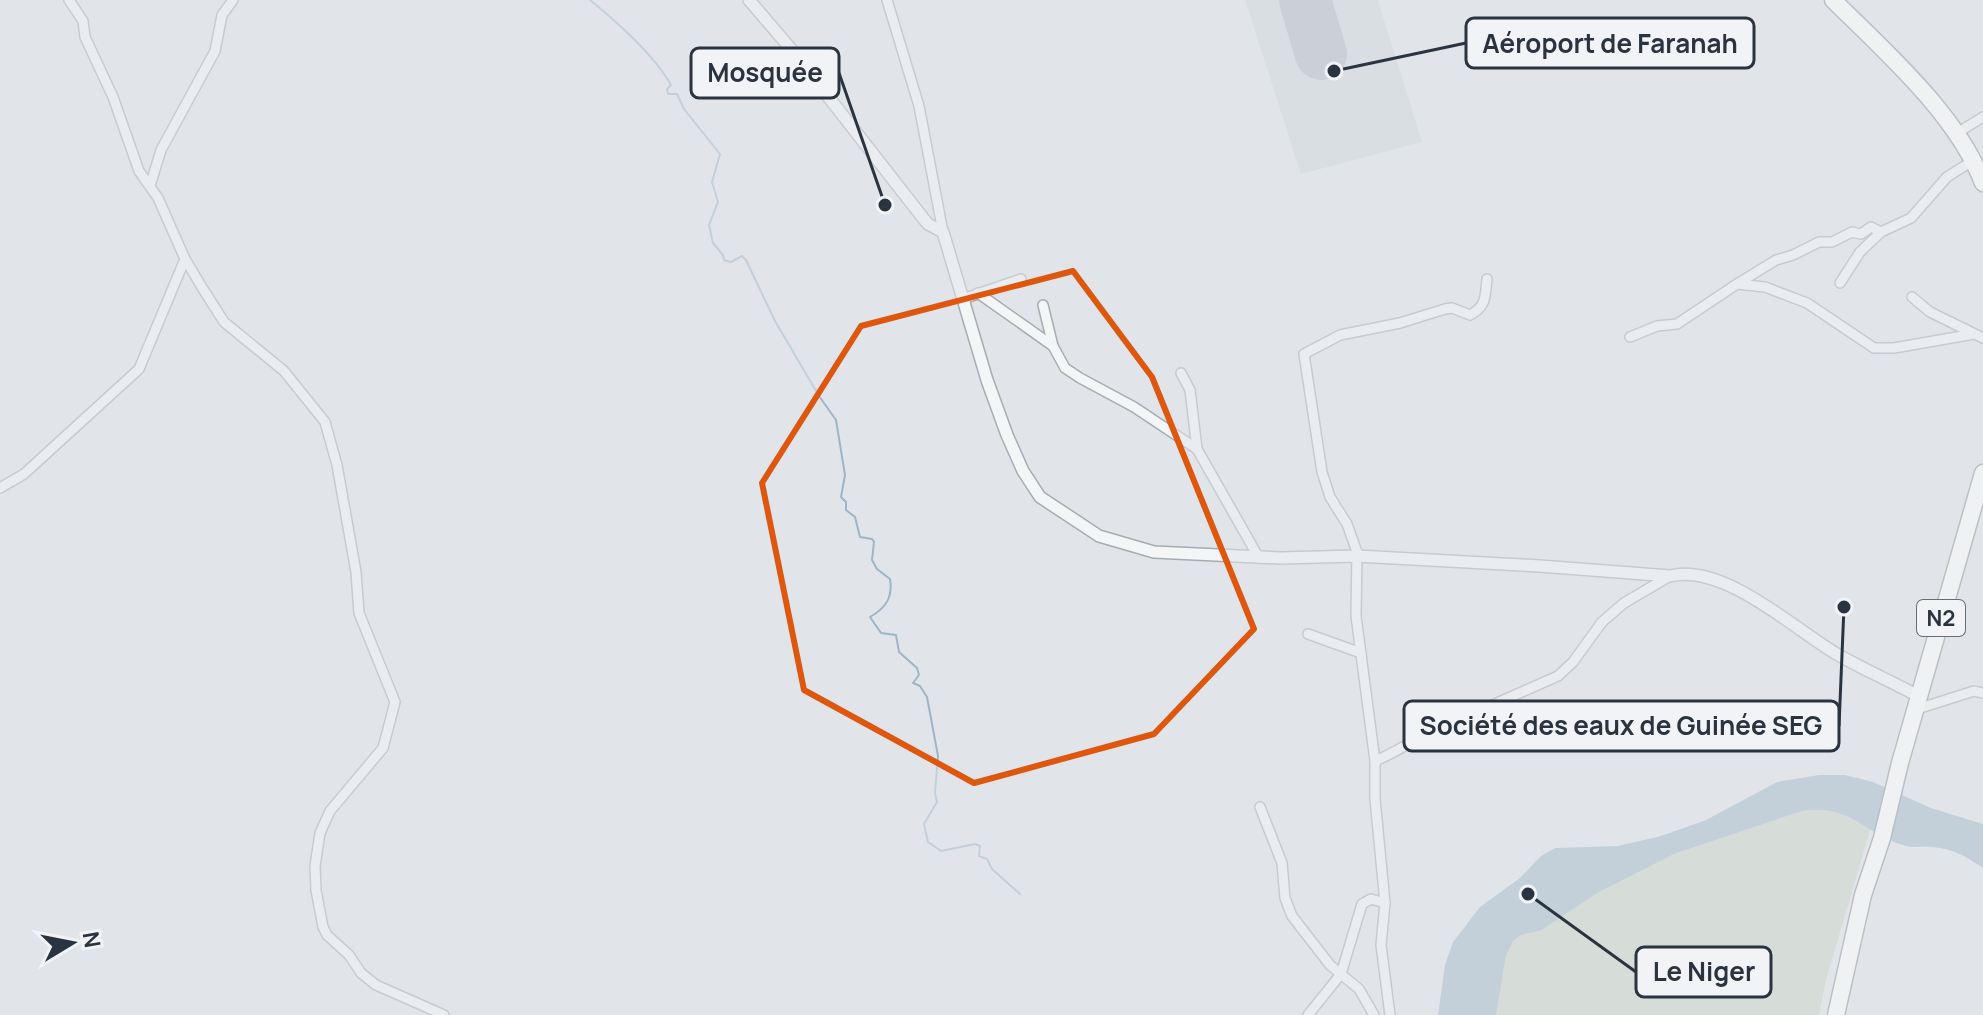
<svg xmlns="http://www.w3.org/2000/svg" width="1983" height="1015" viewBox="0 0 1983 1015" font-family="Manrope,sans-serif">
  <rect width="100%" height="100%" fill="#e1e5e9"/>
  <polygon fill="#cfd4db" points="1245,0 1380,0 1378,1 1422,142 1301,174"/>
  <polygon fill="#c8d2c3" points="1818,808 1842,814 1871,827 1826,980 1819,1015 1496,1015 1506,956 1513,941 1521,935 1540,931 1599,892 1674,854 1802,811"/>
  <path fill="#9eb5c7" d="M1819,775H1845L1873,782L1931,808L1983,824V868C1965,856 1954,849 1932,847C1923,846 1914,848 1906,846C1866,836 1851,803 1802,811L1674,854L1599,892L1540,931L1521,935L1513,941L1506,956L1496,1015H1438L1445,965L1453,942L1480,907L1520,878L1541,856L1555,848L1618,846L1661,836L1706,820L1777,782Z"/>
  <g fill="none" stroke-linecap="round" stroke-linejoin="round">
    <path stroke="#9eb5c7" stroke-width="2" d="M590,0C616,21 655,56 671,85L667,89L668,94H677L684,109L720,154L712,182L718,202L709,225L713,243L723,255L724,260L731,262L742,256L746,260L775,321L819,396L836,420L845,475L841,497L846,502V510L855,517L860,537L872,539L874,542L872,560L877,569L890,579C893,597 886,608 870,617L881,633L896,635L899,652L917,668L919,675L913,683L920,686L927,697L938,756L935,793L937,802L924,824L928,842L941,851L975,844L980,846L979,856L987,859L992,869L1020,894"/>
    <polyline stroke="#aeb5be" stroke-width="52" points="1305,0 1321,54"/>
    <defs>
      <g id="minor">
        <polyline points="69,0 83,21 85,37 113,97 139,171 158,198 185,259 203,289 224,322 284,371 325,422 337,465 356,572 359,613 395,702 383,748 330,811 320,833 315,866 316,890 323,927 327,935 349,955 361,973 376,985 444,1015"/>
        <polyline points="887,0 919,106 943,232"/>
        <polyline points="1957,133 1983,117"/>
        <polyline points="150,186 161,150 215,51 222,15 233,0"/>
        <polyline points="1840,283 1860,252 1881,232 1911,218 1947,177 1974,160"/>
        <polyline points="1737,284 1776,260 1793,255 1819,242 1832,242 1852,232 1861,234 1871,227 1881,232"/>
        <polyline points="978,293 1053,346"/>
        <polyline points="1912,297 1930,312 1983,338"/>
        <polyline points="963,299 1021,279"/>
        <polyline points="1043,305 1053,346 1065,368 1080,378 1134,407 1197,449 1259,558"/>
        <polyline points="1630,337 1657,326 1677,324 1737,284 1765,287 1807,303 1874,348 1894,348 1974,334"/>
        <polyline points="1181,373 1190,390 1197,449"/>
        <polyline points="0,488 24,474 139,369 185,259"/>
        <polyline points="1308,634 1361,653"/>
        <polyline points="1914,710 1974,691 1983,693"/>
        <path d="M1375,761C1390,755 1402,747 1416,740C1433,732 1448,731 1463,718L1558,676L1573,662L1602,622L1624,603L1670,576"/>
        <polyline points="1260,807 1282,863 1285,898 1292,916 1330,965 1359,989 1374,1015"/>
        <polyline points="1385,903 1381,945 1390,1015"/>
        <path d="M1308,1015L1341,974L1362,904L1371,899L1385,903L1375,799V761L1356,616L1357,552L1347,524L1330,497L1322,472L1304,354L1340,335L1400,323L1445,309L1452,308L1470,315C1487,306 1485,296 1487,279"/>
      </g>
      <path id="tertiary" d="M749,0L791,49L923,218L928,224L943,232L987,380L1007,435L1023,471L1040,497L1099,536L1154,552L1280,558L1357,556L1540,566L1670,576C1723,563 1792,627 1835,653C1862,669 1891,681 1918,696"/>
      <g id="trunk">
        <path d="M1833,0C1885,51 1958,116 1983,183"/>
        <polyline points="1836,1015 1863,895 1882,838 1900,763 1983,473"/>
      </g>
    </defs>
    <use href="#minor" stroke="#a6acb3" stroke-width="12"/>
    <use href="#tertiary" stroke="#a6acb3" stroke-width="14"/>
    <use href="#trunk" stroke="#89939f" stroke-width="19"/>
    <use href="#minor" stroke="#f4f5f7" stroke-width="9"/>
    <use href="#tertiary" stroke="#f4f5f7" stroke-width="11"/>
    <use href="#trunk" stroke="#fff" stroke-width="16"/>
  </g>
  <path d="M0 0H1983V1015H0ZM1073,271L1152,377L1254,629L1154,734L974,783L804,690L762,483L861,326Z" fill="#e1e5e9" fill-opacity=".55" fill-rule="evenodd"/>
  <path fill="none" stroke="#de570f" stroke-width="6" stroke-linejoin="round" d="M1073,271L1152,377L1254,629L1154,734L974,783L804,690L762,483L861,326Z"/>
  <g text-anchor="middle" stroke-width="8" stroke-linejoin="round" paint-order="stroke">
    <rect fill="#f1f3f6" stroke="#666d77" stroke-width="2" x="1917" y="600" width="48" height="36" rx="6"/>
    <g font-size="22" font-weight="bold" fill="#2a3440">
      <text x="1941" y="626">N2</text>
    </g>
  </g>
  <path fill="none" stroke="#2a3440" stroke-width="3" d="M1334 71L1466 43M885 205L839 73M1844 607L1839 726M1528 894L1636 972"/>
  <g fill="#2a3440" stroke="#f1f3f6" stroke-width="3">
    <circle cx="1334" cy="71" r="8"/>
    <circle cx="885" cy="205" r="8"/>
    <circle cx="1844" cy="607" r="8"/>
    <circle cx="1528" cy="894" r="8"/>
  </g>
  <g fill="#f1f3f6" stroke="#2a3440" stroke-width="3">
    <rect x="1466" y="18" width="288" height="50" rx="8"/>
    <rect x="691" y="48" width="148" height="50" rx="8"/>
    <rect x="1404" y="701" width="435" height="50" rx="8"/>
    <rect x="1636" y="947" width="135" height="50" rx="8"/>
  </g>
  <g font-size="26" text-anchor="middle" font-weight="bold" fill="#2a3440">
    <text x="1610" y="53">Aéroport de Faranah</text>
    <text x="765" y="82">Mosquée</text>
    <text x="1621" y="735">Société des eaux de Guinée SEG</text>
    <text x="1704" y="981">Le Niger</text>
  </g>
  <g transform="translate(72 943) rotate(80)" stroke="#f1f3f6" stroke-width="6" paint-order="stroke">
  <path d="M0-6L14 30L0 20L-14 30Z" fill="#2a3440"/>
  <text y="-12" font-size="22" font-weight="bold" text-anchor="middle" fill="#2a3440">N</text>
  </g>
</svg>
